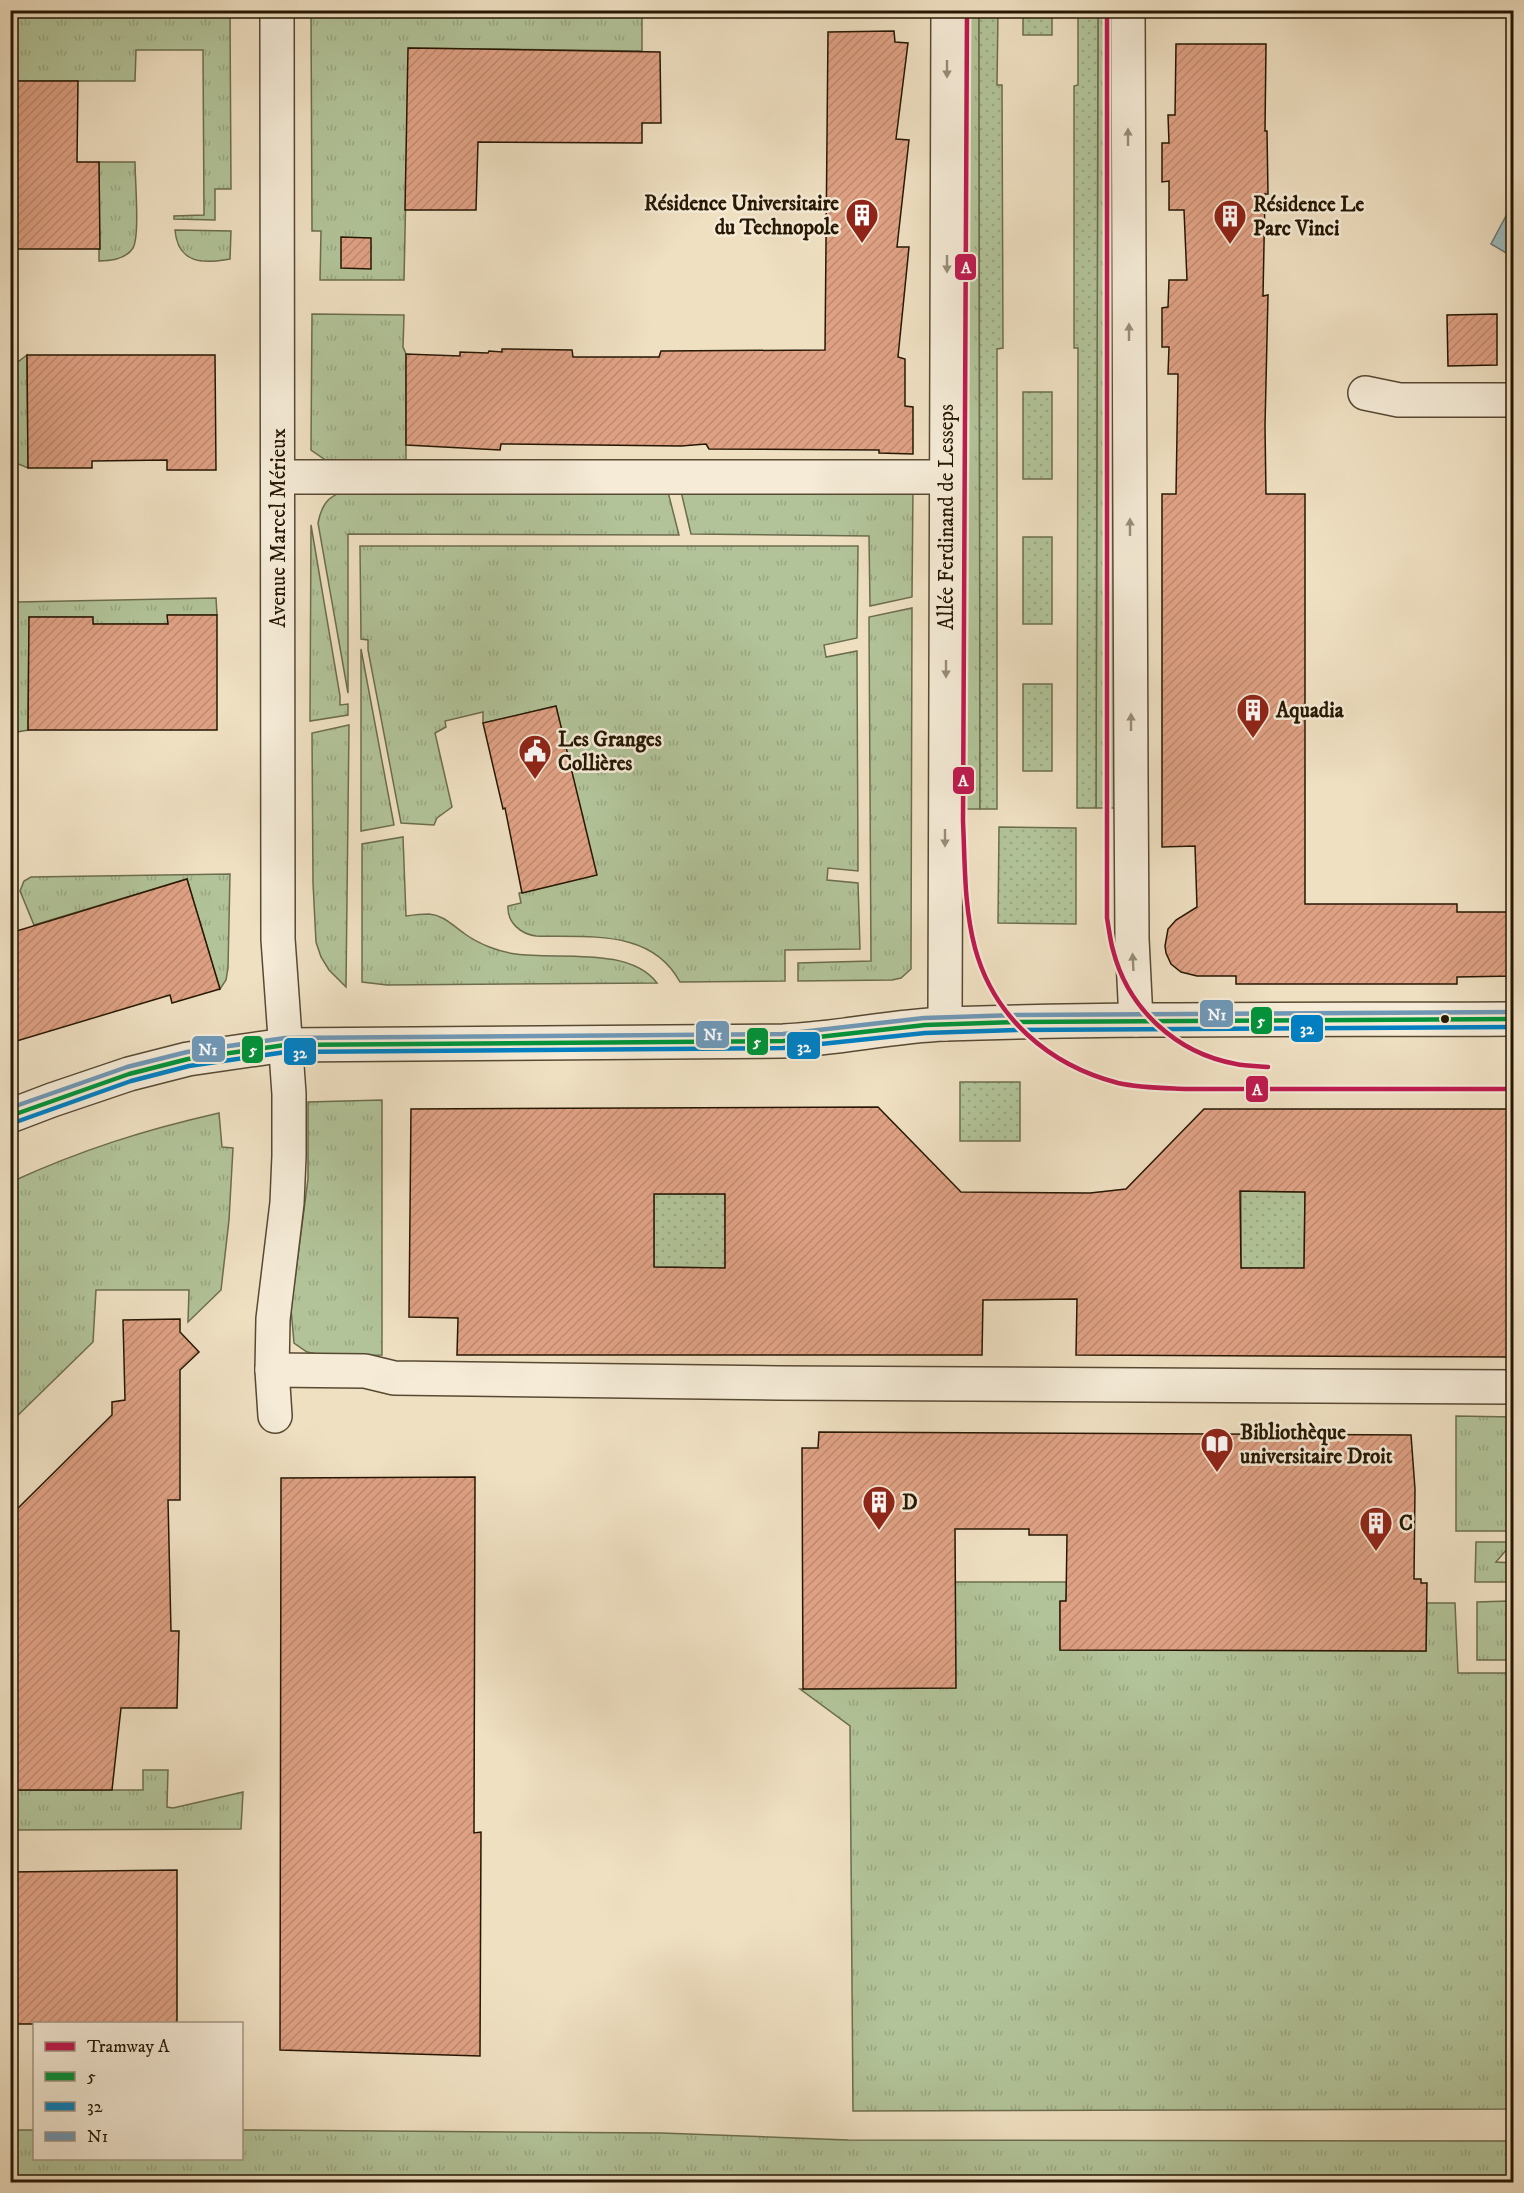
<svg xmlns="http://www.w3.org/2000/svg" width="1524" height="2193" viewBox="0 0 1524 2193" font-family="'IM FELL DW Pica',serif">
  <defs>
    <pattern id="grass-tufts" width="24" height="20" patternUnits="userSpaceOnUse" patternTransform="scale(1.5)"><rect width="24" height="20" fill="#b2c399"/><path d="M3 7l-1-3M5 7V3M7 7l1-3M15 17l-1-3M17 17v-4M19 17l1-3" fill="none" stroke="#99a782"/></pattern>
    <pattern id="garden-dots" width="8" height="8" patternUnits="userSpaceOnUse" patternTransform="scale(1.5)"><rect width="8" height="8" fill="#b2c399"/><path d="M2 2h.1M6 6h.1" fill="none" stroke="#99a782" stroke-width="1.8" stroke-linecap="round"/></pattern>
    <pattern id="building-hatch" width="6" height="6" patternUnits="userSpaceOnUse" patternTransform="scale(1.5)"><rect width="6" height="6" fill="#dfa184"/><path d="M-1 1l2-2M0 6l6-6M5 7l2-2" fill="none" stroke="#bf8a70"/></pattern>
  </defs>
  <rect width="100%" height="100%" fill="#efe0c2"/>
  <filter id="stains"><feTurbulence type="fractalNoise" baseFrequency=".00333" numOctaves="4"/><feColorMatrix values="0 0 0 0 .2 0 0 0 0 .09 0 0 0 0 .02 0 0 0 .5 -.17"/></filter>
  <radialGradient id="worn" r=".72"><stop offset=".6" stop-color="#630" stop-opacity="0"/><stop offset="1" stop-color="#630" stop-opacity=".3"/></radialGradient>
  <g fill="url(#grass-tufts)" stroke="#6c6d4e" stroke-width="1.5">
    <polygon points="979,10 980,809 956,809 959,11"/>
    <polygon points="1115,10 1116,808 1096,808 1098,11"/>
    <polygon points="10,11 230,11 231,189 215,189 215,220 174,219 174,216 204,215 203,50 136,50 135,81 11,81"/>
    <polygon points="311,11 353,11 353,13 642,14 642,51 409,48 404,280 320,280 321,231 312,231"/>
    <path d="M99,162H135C135,179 140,236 133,248C126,259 112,261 99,261Z"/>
    <path d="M175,230L231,231L230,259C203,264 178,264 175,230Z"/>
    <polygon points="312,314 404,315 403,347 406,354 406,469 327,461 311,450"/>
    <polygon points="27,355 28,468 11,461 10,368"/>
    <path d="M356,486L667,488L679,535L348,534V693L318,523C323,497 333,495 356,486Z"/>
    <polygon points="680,487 913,488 912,597 870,606 869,536 691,534"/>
    <polygon points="311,525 340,696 340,705 348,704 348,715 310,721"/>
    <path d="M360,546H858L857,638L824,645L826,657L857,651L858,871L828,868L827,880L858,883L860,949L785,950V981L680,982C651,928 588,938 536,936C521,934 507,923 508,906L521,903L519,893L596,875L556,707L483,723V712L445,721L446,727L435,733L452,807L437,818L434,825L401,823L368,650V640L361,639Z"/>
    <polygon points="216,598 217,615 168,615 168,624 93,624 92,617 29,617 28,730 11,733 11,605 18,602"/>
    <polygon points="912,608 911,969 901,978 892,980 798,981 798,963 871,961 869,617"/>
    <polygon points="361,649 394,825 361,831"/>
    <polygon points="349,725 346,987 329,970 321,957 316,942 313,883 312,733"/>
    <path d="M403,837L406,916C413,915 421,914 429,914C444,915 453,926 465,934C479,944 499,952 516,954C557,960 629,946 657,983L387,985L362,982V844Z"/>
    <polygon points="230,874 228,968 226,980 220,989 187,879 34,925 20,891 24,881 31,877"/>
    <polygon points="382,1100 382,1355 327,1356 307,1352 294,1343 291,1309 308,1179 308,1102"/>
    <path d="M219,1113L222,1147L233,1148L229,1220L221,1290L188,1322L189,1290H96L93,1342L11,1422V1182C81,1150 144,1130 219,1113Z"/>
    <polygon points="1456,1416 1513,1417 1513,1531 1456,1531"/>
    <polygon points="1476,1542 1513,1542 1496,1562 1513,1563 1513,1582 1475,1582"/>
    <polygon points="955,1582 1067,1582 1066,1601 1060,1602 1060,1650 1426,1651 1427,1603 1455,1603 1458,1673 1513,1673 1513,2109 853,2111 850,1726 800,1689 955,1688"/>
    <polygon points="1508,1601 1510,1629 1513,1630 1513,1660 1477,1660 1477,1602"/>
    <polygon points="143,1770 168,1770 167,1807 173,1808 243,1792 241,1829 11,1830 10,1790 143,1790"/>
    <polygon points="10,2130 34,2130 34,2158 242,2158 242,2130 249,2130 661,2133 848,2140 1513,2141 1514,2182 11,2182"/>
  </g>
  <g fill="url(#garden-dots)" stroke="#6c6d4e" stroke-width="1.5">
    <polygon points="979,11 998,11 997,85 1002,85 1003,348 997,349 997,809 980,809"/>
    <rect x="1023" y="11" width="29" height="24"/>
    <polygon points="1078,11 1098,11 1096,808 1077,808 1078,348 1074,348 1074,86 1078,85"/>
    <rect x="1023" y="392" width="29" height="87"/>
    <rect x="1023" y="537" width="29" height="87"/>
    <rect x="1023" y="684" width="29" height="87"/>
    <polygon points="999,827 1076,828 1076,924 998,923"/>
    <rect x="960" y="1082" width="60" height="59"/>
    <polygon points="1241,1191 1305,1192 1304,1268 1241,1268"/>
    <polygon points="654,1194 725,1194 725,1268 654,1267"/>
  </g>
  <polygon fill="#9dbbbd" stroke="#6d7973" stroke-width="1.5" points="1513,203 1514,257 1513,257 1491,244"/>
  <g fill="url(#building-hatch)" stroke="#261703" stroke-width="1.5" fill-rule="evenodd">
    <polygon points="894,31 895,42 908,43 896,139 909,140 897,247 909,247 898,357 905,359 905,406 913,407 913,454 879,453 879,450 709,449 706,444 681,446 501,444 500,450 406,445 406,354 460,356 460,352 488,353 489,351 502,352 502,349 572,350 573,357 659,357 661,351 825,350 828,32"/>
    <polygon points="1176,44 1266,44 1265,131 1267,131 1268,194 1265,194 1263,296 1268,295 1265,426 1266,494 1305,494 1305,904 1457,904 1457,912 1514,912 1514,976 1457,977 1457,984 1236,984 1236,976 1197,976 1181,972 1171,964 1166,953 1165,946 1168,929 1176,920 1197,907 1195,846 1162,847 1162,494 1176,494 1178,374 1168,374 1169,347 1162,347 1162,308 1168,307 1169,280 1187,280 1184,210 1169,210 1169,181 1162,182 1162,143 1169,143 1168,115 1175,115"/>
    <polygon points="408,48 660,52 661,123 642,123 642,143 478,142 476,210 405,210"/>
    <polygon points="10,81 78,81 77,162 99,162 100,249 10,249"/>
    <polygon points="341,237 371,238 371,269 341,268"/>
    <polygon points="1497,314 1497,365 1448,366 1447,315"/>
    <polygon points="27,355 215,355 216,470 167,470 167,460 92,461 92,468 28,468"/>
    <polygon points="167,615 217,615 217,730 28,730 29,617 93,617 93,624 168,624"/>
    <polygon points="556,706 597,875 522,893 505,808 503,809 483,723"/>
    <polygon points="187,879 220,989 172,1003 170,995 10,1043 10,933"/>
    <path d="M878,1107L961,1192L1090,1193L1126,1189L1204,1109H1514V1357L1076,1355L1077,1299L983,1300L982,1355H457L458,1318L409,1317L411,1109ZM1240,1191L1305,1192L1304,1268H1241ZM654,1194H725V1268L654,1267Z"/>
    <polygon points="180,1319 180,1332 199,1352 180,1370 180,1500 168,1500 171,1631 179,1631 177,1708 121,1708 112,1790 10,1790 10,1516 112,1415 112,1402 125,1400 123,1320"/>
    <polygon points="819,1432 1411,1435 1415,1489 1414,1579 1421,1579 1421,1583 1427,1583 1426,1651 1060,1650 1060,1601 1066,1601 1067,1535 1029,1535 1029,1529 955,1529 956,1688 803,1689 802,1448 818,1448"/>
    <polygon points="475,1477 474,1833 481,1832 480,2056 280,2050 281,1478"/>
    <polygon points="177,1870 177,2024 10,2024 10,1872"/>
  </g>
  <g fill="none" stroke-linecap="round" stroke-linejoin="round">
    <defs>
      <g id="minor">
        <polyline points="1128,10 1131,780 1132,939 1136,1020"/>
        <polyline points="1365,393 1399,400 1514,400"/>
        <polyline points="278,477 946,477"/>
        <polyline points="945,1024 948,10"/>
        <path d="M10,1116L52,1100L129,1074L188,1059L285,1045L783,1041C838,1039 891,1026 945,1024C1135,1018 1324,1020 1514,1019"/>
        <polyline points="272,1370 365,1371 394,1378 779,1383 1514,1387"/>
        <polyline points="275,1416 272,1370 273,1319 287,1203 289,1156 289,1094 278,939 277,10"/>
      </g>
    </defs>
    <use href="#minor" stroke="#584933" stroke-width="36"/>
    <use href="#minor" stroke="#f5ebd7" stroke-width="33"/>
    <defs>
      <polyline id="bus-1" points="10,1116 129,1074 188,1059 285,1045 783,1041 925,1025 1016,1022 1514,1019"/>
      <polyline id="bus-2" points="13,1123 131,1081 189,1066 286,1052 783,1048 925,1033 1016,1030 1514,1027"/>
      <polyline id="bus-3" points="10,1108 127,1067 187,1052 285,1038 783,1034 924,1018 1016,1015 1514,1012"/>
    </defs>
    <use href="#bus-1" stroke="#f5ebd7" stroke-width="9"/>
    <use href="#bus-2" stroke="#f5ebd7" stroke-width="9"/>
    <use href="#bus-3" stroke="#f5ebd7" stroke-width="9"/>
    <use href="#bus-1" stroke="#00933a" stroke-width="4.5"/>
    <use href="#bus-2" stroke="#0080c4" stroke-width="4.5"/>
    <use href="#bus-3" stroke="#6f98b7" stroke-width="4.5"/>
    <defs>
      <g id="tram-1">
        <path d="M967,10L963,821C965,863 964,907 975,948C994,1018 1049,1065 1118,1083C1140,1088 1164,1088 1186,1089H1514"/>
        <path d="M1107,10V918C1109,929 1110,940 1113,950C1128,1009 1176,1053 1236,1064C1246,1066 1257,1066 1268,1067"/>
      </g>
    </defs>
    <use href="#tram-1" stroke="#f5ebd7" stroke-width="9"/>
    <use href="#tram-1" stroke="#bf1950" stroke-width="4.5"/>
  </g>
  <defs><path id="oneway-solid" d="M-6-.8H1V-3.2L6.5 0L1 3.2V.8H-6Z" transform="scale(1.5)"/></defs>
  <g fill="#988c78">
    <use href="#oneway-solid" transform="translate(947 69) rotate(90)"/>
    <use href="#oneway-solid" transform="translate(1128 137) rotate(-90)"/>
    <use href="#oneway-solid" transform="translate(947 264) rotate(90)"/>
    <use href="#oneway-solid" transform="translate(1129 332) rotate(-90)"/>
    <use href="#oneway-solid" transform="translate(1130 527) rotate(-90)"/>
    <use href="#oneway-solid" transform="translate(946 669) rotate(90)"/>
    <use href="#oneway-solid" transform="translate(1131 722) rotate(-90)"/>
    <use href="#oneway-solid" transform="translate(945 838) rotate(90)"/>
    <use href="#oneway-solid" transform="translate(1133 962) rotate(-93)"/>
  </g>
  <defs>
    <symbol id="building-pin" viewBox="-11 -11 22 30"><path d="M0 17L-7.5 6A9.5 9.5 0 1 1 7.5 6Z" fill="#8f2418" stroke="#f5ebd7"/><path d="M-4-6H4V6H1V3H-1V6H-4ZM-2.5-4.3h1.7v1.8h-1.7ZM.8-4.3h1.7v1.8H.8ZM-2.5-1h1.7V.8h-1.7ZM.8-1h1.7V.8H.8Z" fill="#fff"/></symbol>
    <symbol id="civic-pin" viewBox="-11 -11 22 30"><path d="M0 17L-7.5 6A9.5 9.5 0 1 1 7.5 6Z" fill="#8f2418" stroke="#f5ebd7"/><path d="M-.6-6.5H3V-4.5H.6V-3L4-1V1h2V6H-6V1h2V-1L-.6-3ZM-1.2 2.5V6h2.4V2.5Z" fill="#fff"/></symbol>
    <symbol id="library-pin" viewBox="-11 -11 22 30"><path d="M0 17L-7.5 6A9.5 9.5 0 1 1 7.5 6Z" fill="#8f2418" stroke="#f5ebd7"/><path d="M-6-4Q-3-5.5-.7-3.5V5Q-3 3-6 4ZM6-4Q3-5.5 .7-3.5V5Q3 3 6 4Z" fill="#fff"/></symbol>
  </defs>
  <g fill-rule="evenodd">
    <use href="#building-pin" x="843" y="196" width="38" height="52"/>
    <use href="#building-pin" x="1211" y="197" width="38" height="52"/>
    <use href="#building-pin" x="1234" y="691" width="38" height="52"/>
    <use href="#civic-pin" x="516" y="732" width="38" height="52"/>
    <use href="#library-pin" x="1198" y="1425" width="38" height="52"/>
    <use href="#building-pin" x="860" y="1483" width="38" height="52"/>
    <use href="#building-pin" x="1357" y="1504" width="38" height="52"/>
  </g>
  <circle fill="#261703" stroke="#f5ebd7" stroke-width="2" cx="1445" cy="1019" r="5"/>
  <g text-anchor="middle" stroke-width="5" stroke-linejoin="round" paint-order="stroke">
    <g font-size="21" font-weight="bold" fill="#261703" stroke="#f5ebd7" text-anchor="start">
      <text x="839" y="210" text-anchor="end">Résidence Universitaire<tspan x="839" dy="24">du Technopole</tspan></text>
      <text x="1253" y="211">Résidence Le<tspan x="1253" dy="24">Parc Vinci</tspan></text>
      <text x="1276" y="717">Aquadia</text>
      <text x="558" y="746">Les Granges<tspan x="558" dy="24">Collières</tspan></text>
      <text x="1240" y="1439">Bibliothèque<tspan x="1240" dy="24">universitaire Droit</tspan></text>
      <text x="902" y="1509">D</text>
      <text x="1399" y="1530">C</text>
    </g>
    <g font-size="21" fill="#261703" stroke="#f5ebd7">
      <text transform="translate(946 517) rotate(-90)" y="7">Allée Ferdinand de Lesseps</text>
      <text transform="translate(278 528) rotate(-90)" y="7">Avenue Marcel Mérieux</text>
    </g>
  </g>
  <g stroke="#f5ebd7" stroke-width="2">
    <rect x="954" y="253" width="23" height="28" rx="6" fill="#bf1950"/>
    <rect x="952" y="766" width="23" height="29" rx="6" fill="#bf1950"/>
    <rect x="1199" y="999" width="35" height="29" rx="6" fill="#6f98b7"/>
    <rect x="1250" y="1006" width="23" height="29" rx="6" fill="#00933a"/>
    <rect x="1290" y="1014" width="34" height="29" rx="6" fill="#0080c4"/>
    <rect x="695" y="1020" width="35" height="29" rx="6" fill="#6f98b7"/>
    <rect x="746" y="1027" width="23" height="29" rx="6" fill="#00933a"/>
    <rect x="786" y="1031" width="35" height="29" rx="6" fill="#0080c4"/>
    <rect x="191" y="1035" width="35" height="28" rx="6" fill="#6f98b7"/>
    <rect x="241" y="1035" width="23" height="29" rx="6" fill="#00933a"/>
    <rect x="283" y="1037" width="34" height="29" rx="6" fill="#0080c4"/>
    <rect x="1245" y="1075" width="24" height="28" rx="6" fill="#bf1950"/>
  </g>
  <g font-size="16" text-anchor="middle" font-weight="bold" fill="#fff">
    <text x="966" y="273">A</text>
    <text x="963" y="786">A</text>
    <text x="1217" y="1020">N1</text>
    <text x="1261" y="1026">5</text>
    <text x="1307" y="1034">32</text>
    <text x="713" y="1040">N1</text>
    <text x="757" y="1047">5</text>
    <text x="804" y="1052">32</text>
    <text x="208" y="1055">N1</text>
    <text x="253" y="1055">5</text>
    <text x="300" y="1058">32</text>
    <text x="1257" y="1095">A</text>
  </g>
  <rect width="1524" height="2193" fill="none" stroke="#efe0c2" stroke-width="36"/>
  <rect x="12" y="12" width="1500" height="2169" fill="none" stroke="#261703" stroke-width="3"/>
  <rect x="18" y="18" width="1488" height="2157" fill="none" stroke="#261703" stroke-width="1.5"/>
  <rect x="33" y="2022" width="210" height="138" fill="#f5ebd7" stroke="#a29682" stroke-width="1.5"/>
  <rect x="45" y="2042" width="30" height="9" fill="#bf1950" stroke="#a29682" stroke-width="1.5"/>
  <text x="87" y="2052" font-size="18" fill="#261703">Tramway A</text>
  <rect x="45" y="2072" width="30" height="9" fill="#00933a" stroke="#a29682" stroke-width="1.5"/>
  <text x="87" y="2082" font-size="18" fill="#261703">5</text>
  <rect x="45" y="2102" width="30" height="9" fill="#0080c4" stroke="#a29682" stroke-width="1.5"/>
  <text x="87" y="2112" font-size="18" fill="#261703">32</text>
  <rect x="45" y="2132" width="30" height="9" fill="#6f98b7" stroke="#a29682" stroke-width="1.5"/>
  <text x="87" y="2142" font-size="18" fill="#261703">N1</text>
  <rect width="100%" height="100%" filter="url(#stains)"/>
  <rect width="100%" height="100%" fill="url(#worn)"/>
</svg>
